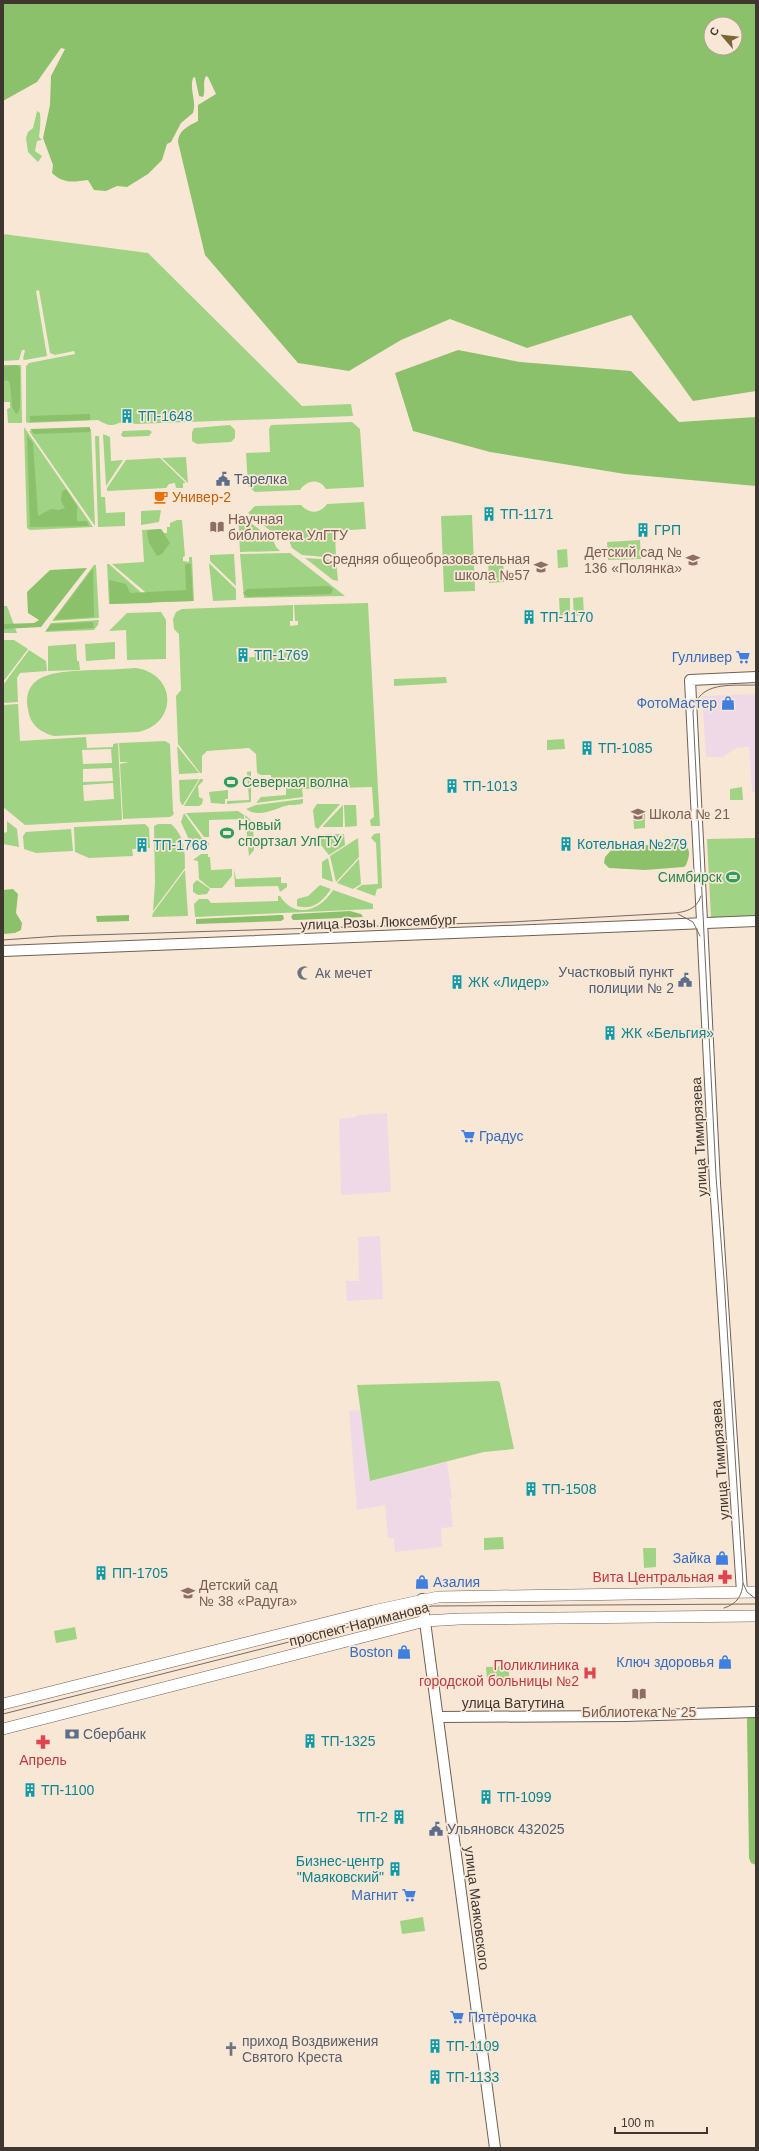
<svg xmlns="http://www.w3.org/2000/svg" width="759" height="2151" viewBox="0 0 759 2151" font-family="Arial,sans-serif">
  <rect width="100%" height="100%" fill="#f9e7d6"/>
  <g fill="#efd9e7">
    <polygon points="756,694 756,792 752,792 749,747 736,748 723,757 706,757 702,696"/>
    <polygon points="387,1113 391,1192 341,1195 339,1119 356,1117 359,1115"/>
    <polygon points="380,1236 383,1299 347,1301 346,1281 359,1281 358,1237"/>
    <polygon points="360,1410 371,1481 447,1462 452,1498 450,1499 453,1527 441,1528 442,1547 395,1552 394,1538 388,1538 385,1505 357,1510 349,1411"/>
  </g>
  <g fill="#a0d383" fill-rule="evenodd">
    <path d="M37,111L40,113C41,121 40,129 39,137L42,140L37,141L35,151L42,156L38,162L28,152L26,138L28,132L33,128Z"/>
    <path d="M3,234L148,253L302,406L351,404L353,416L135,424L132,423V411H124V421C112,426 110,427 98,420L28,423L26,422V366L29,363L75,354L74,351L55,355L50,353L39,290L36,291L47,356L25,360L23,359L25,350H22L19,360L3,361Z"/>
    <polygon points="3,365 21,365 22,423 8,423 7,409 10,408 10,402 3,402"/>
    <path d="M352,422L360,429L364,487L326,489C319,478 307,480 300,490L255,492L248,486L246,453L270,452L269,429L271,425Z"/>
    <polygon points="230,425 235,430 235,438 231,442 197,444 192,441 192,432 194,428"/>
    <polygon points="24,427 93,527 30,530 27,528"/>
    <polygon points="91,429 95,526 29,431"/>
    <polygon points="149,430 152,432 149,436 123,437 121,435 123,431"/>
    <polygon points="103,434 110,437 111,461 123,460 106,486"/>
    <polygon points="95,436 99,436 101,497 105,497 106,513 125,512 125,526 98,527"/>
    <polygon points="186,457 188,483 162,458"/>
    <polygon points="160,458 186,483 183,483 183,488 176,488 175,483 169,484 166,488 107,491 107,488 126,460"/>
    <path d="M364,502L366,529L335,531L336,558L302,555L292,548L288,538L283,535L277,536L248,513L255,506L301,505C309,514 320,514 327,504Z"/>
    <polygon points="161,510 159,522 141,525 141,511"/>
    <polygon points="238,513 273,540 276,547 280,551 240,552"/>
    <polygon points="472,515 475,591 444,592 441,516"/>
    <polygon points="177,520 182,520 185,556 183,557 183,561 189,562 189,557 192,557 194,601 157,602 112,564 144,562 142,530 161,529 164,533 167,533 167,527 170,527 170,523"/>
    <polygon points="640,540 641,559 608,560 607,542"/>
    <polygon points="567,549 568,567 558,568 557,550"/>
    <polygon points="290,553 345,596 244,598 240,554"/>
    <polygon points="234,554 236,586 210,561 210,555"/>
    <polygon points="305,558 336,560 338,581 333,580"/>
    <polygon points="503,558 504,582 489,583 488,559"/>
    <polygon points="209,563 236,589 236,600 213,601"/>
    <polygon points="107,564 109,564 153,603 109,604"/>
    <polygon points="94,565 96,565 99,618 52,621"/>
    <polygon points="583,597 584,615 574,616 573,598"/>
    <polygon points="559,598 570,598 570,616 560,616"/>
    <path d="M368,603L380,826H371L370,820L374,817L372,787L302,789L303,797L256,803L261,797L286,795V784L260,785L263,782H271V775H261L257,773L256,754L249,748L207,751L202,756V773H200L178,744L176,696L181,690L179,634L174,629L173,619L176,612L182,609L293,605V621H290V626L298,625V621H295L294,605ZM254,648L255,657L237,658L236,649Z"/>
    <polygon points="3,606 7,606 17,633 3,633"/>
    <polygon points="161,612 166,620 166,659 127,660 126,630 109,631 127,613"/>
    <polygon points="99,620 98,625 94,630 45,632 51,623"/>
    <polygon points="3,640 14,640 28,649 3,682"/>
    <polygon points="115,642 115,659 86,661 85,644"/>
    <polygon points="76,644 77,661 79,661 80,670 48,671 48,646"/>
    <polygon points="29,650 46,661 47,671 20,673 17,678 18,702 3,703 3,685"/>
    <path d="M136,668C177,674 178,724 138,732L54,736C40,732 30,725 28,709C21,670 64,672 90,670C105,670 120,669 136,668Z"/>
    <polygon points="446,677 447,683 394,686 394,679"/>
    <path d="M18,704L20,741L86,737L87,748L113,747V744L118,743L122,820L25,825L3,807V705ZM111,749L112,763L83,764L82,750ZM112,768L113,781L83,782V769ZM113,783L114,799L84,801L83,785Z"/>
    <polygon points="564,739 565,749 547,750 547,740"/>
    <polygon points="165,741 170,744 173,812 169,812 174,812 173,815 170,817 123,819 120,764 129,762 120,762 119,743"/>
    <polygon points="177,746 199,773 179,774"/>
    <polygon points="251,771 251,802 227,804 227,801 249,800 247,772"/>
    <polygon points="199,779 183,805 182,805 180,801 179,780"/>
    <polygon points="200,779 203,779 203,781 198,786 199,797 203,799 202,804 199,806 184,806"/>
    <polygon points="742,787 743,800 730,800 730,789"/>
    <polygon points="228,790 228,799 225,799 225,804 211,803 209,792"/>
    <path d="M303,799V803C297,806 291,804 285,806C272,810 259,818 246,809L256,805Z"/>
    <polygon points="317,804 340,804 318,829 315,827 313,810"/>
    <polygon points="343,805 343,827 323,827 323,826"/>
    <polygon points="344,805 356,805 357,826 345,827"/>
    <polygon points="238,811 244,815 244,819 209,820 209,837 204,837 186,813"/>
    <polygon points="184,813 204,841 208,841 209,845 191,847 190,842 181,822"/>
    <polygon points="633,814 645,814 645,828 634,829"/>
    <polygon points="245,815 253,822 254,850 249,856"/>
    <polygon points="7,821 17,829 19,847 3,844 3,833 7,832"/>
    <polygon points="145,824 149,828 150,848 132,849 133,856 89,858 75,852 74,827"/>
    <path d="M158,824H171C185,836 185,852 185,868L153,911L155,883L154,826Z"/>
    <polygon points="71,829 73,851 36,853 24,849 23,836 26,832"/>
    <polygon points="380,833 382,888 377,889 375,896 356,889 362,885 378,884 376,843 371,838 374,834"/>
    <polygon points="324,834 344,834 345,845 329,855 321,845 321,837"/>
    <polygon points="358,838 359,857 336,882 330,856"/>
    <polygon points="756,838 756,916 711,918 707,839"/>
    <polygon points="201,854 208,854 208,857 210,857 211,870 232,869 232,876 222,888 210,888 199,879 198,861 193,860"/>
    <polygon points="328,858 333,882 322,878 322,862"/>
    <polygon points="359,859 361,884 353,889 337,883"/>
    <polygon points="234,869 236,879 281,877 281,883 287,883 287,887 280,892 278,886 235,887"/>
    <polygon points="185,870 188,916 152,917 153,913"/>
    <polygon points="197,880 210,889 207,894 198,895 193,892 193,884"/>
    <path d="M320,885L331,889C323,901 313,911 297,906V899L308,896Z"/>
    <path d="M333,890L373,904V909L195,917L194,904L199,899H208L211,903L278,901V896H280C295,920 321,910 333,890Z"/>
    <polygon points="498,1381 500,1383 514,1449 484,1452 370,1481 357,1385"/>
    <polygon points="503,1537 504,1549 484,1550 484,1538"/>
    <polygon points="643,1548 656,1548 656,1567 644,1568"/>
    <polygon points="75,1627 77,1639 56,1643 54,1631"/>
    <polygon points="509,1666 509,1680 487,1680 486,1667"/>
    <polygon points="423,1917 425,1931 402,1934 400,1921"/>
  </g>
  <g fill="#8bc16b" fill-rule="evenodd">
    <path d="M3,3H756V391L693,401L631,315L527,348L450,319L401,340L349,371L298,363L205,255L178,142C178,131 188,126 198,121V105L216,94L208,77L206,76C202,83 206,90 203,97L199,96L195,77L193,78C189,90 197,100 193,113L181,123L171,142L167,144L162,160L148,174L127,187L117,186L106,191L94,190L88,180C73,182 64,184 52,173L53,165L43,138L50,105L51,76L65,49L61,48L37,82L3,101ZM711,24H735V48H711Z"/>
    <polygon points="458,350 520,362 631,371 679,422 756,417 756,486 625,474 490,452 413,431 395,373"/>
    <polygon points="17,365 20,368 20,407 18,413 16,414 12,407 10,384 9,381 3,380 3,366"/>
    <polygon points="90,414 90,420 30,422 30,416"/>
    <polygon points="90,427 90,432 34,434 30,429"/>
    <polygon points="27,435 33,443 38,516 51,509 59,510 65,508 61,501 62,492 66,489 77,506 77,521 87,521 89,526 30,527"/>
    <polygon points="161,529 170,543 162,554 157,556 149,543 147,533 148,530"/>
    <polygon points="185,564 191,564 193,601 110,604 109,580 126,584 130,593 186,590"/>
    <polygon points="87,568 41,627 3,629 3,624 34,623 39,620 28,613 27,592 50,570"/>
    <polygon points="93,568 94,617 54,620"/>
    <polygon points="328,586 333,589 331,594 247,597 243,593 247,589"/>
    <polygon points="93,622 94,628 46,631 51,624"/>
    <path d="M664,842C680,843 696,843 686,865L684,867L645,870L609,868L604,863L605,857L616,845L621,844L637,847Z"/>
    <polygon points="13,889 18,894 16,913 22,923 21,930 15,933 3,934 3,890"/>
    <polygon points="350,911 361,914 363,917 296,920 293,920 291,917 293,914"/>
    <polygon points="129,915 129,921 97,922 96,916"/>
    <polygon points="279,915 283,915 284,919 281,921 196,924 196,919"/>
    <polygon points="756,1715 756,1865 751,1863 749,1858 747,1720 748,1716"/>
  </g>
  <g fill="none" stroke-linecap="round" stroke-linejoin="round">
    <defs>
      <g id="secondary">
        <polyline points="3,951 756,921"/>
        <polyline points="742,1592 715,1183 690,680 756,677"/>
        <polyline points="422,1599 495,2148"/>
        <polyline points="439,1717 625,1716 756,1712"/>
      </g>
      <g id="primary">
        <polyline points="3,1704 373,1611 438,1597 756,1592"/>
        <polyline points="3,1729 425,1621 459,1619 756,1616"/>
      </g>
    </defs>
    <use href="#secondary" stroke="#706052" stroke-width="12"/>
    <use href="#primary" stroke="#706052" stroke-width="12"/>
    <use href="#secondary" stroke="#fff" stroke-width="10"/>
    <use href="#primary" stroke="#fff" stroke-width="11"/>
    <g stroke="#746a61" stroke-width="1">
      <polyline points="678,914 693,922 700,936"/>
      <path d="M3,940L59,936L510,922L674,913C686,912 697,909 701,896"/>
      <polyline points="743,1583 747,1592 756,1599"/>
      <path d="M724,1608C737,1604 742,1596 743,1583L724,1279L716,1176L693,712C698,680 732,686 756,685"/>
      <polyline points="3,1714 432,1606 756,1604"/>
    </g>
  </g>
  <defs>
    <symbol id="building-bare" viewBox="-9 -9 18 18"><path d="M-4-6H4V6H1V3H-1V6H-4ZM-2.5-4.3h1.7v1.8h-1.7ZM.8-4.3h1.7v1.8H.8ZM-2.5-1h1.7V.8h-1.7ZM.8-1h1.7V.8H.8Z" fill="#0f9aa8" stroke="#f9e7d6" stroke-width="2.5" paint-order="stroke"/></symbol>
    <symbol id="civic-bare" viewBox="-9 -9 18 18"><path d="M-.6-6.5H3V-4.5H.6V-3L4-1V1h2V6H-6V1h2V-1L-.6-3ZM-1.2 2.5V6h2.4V2.5Z" fill="#5c6f8a" stroke="#f9e7d6" stroke-width="2.5" paint-order="stroke"/></symbol>
    <symbol id="cafe-bare" viewBox="-9 -9 18 18"><path d="M-5.5-4.5H6V0H3Q3 3.5 0 3.5H-2.5Q-5.5 3.5-5.5 0ZM3-3.2v2h1.7v-2ZM-6 4.5H4V6H-6Z" fill="#e8710a" stroke="#f9e7d6" stroke-width="2.5" paint-order="stroke"/></symbol>
    <symbol id="library-bare" viewBox="-9 -9 18 18"><path d="M-6-4Q-3-5.5-.7-3.5V5Q-3 3-6 4ZM6-4Q3-5.5 .7-3.5V5Q3 3 6 4Z" fill="#8d6e63" stroke="#f9e7d6" stroke-width="2.5" paint-order="stroke"/></symbol>
    <symbol id="school-bare" viewBox="-9 -9 18 18"><path d="M0-5L7-2L0 1L-7-2ZM-4 1L0 2.5L4 1V4Q0 6-4 4Z" fill="#8d6e63" stroke="#f9e7d6" stroke-width="2.5" paint-order="stroke"/></symbol>
    <symbol id="supermarket-bare" viewBox="-9 -9 18 18"><path d="M-6-5.5h2.5l.6 2H6L4.5 2H-2.5L-4.4-4H-6ZM-1.5 3.2a1.3 1.3 0 1 0 .1 0ZM3 3.2a1.3 1.3 0 1 0 .1 0Z" fill="#3f7fe0" stroke="#f9e7d6" stroke-width="2.5" paint-order="stroke"/></symbol>
    <symbol id="shop-bare" viewBox="-9 -9 18 18"><path d="M-5-2.5h2.3a2.7 3.5 0 0 1 5.4 0H5L5.5 6h-11ZM-1.5-2.5h3a1.5 2.3 0 0 0-3 0Z" fill="#3f7fe0" stroke="#f9e7d6" stroke-width="2.5" paint-order="stroke"/></symbol>
    <symbol id="stadium-bare" viewBox="-9 -9 18 18"><path d="M0-5a6.5 5 0 1 0 0 10a6.5 5 0 1 0 0-10ZM-3.5-1.8h7v3.6h-7Z" fill="#2e9e5b" stroke="#f9e7d6" stroke-width="2.5" paint-order="stroke"/></symbol>
    <symbol id="mosque-bare" viewBox="-9 -9 18 18"><path d="M3.5-4.9A6 6 0 1 0 3.5 4.9A5 5 0 1 1 3.5-4.9Z" fill="#6b7280" stroke="#f9e7d6" stroke-width="2.5" paint-order="stroke"/></symbol>
    <symbol id="pharmacy-bare" viewBox="-9 -9 18 18"><path d="M-2-6h4v4h4v4h-4v4h-4v-4h-4v-4h4Z" fill="#e0444e" stroke="#f9e7d6" stroke-width="2.5" paint-order="stroke"/></symbol>
    <symbol id="hospital-bare" viewBox="-9 -9 18 18"><path d="M-5-5h3v3.5h4V-5h3V5h-3V1.5h-4V5h-3Z" fill="#e0444e" stroke="#f9e7d6" stroke-width="2.5" paint-order="stroke"/></symbol>
    <symbol id="bank-bare" viewBox="-9 -9 18 18"><path d="M-6-4H6V4H-6ZM0-2.3a2.3 2.3 0 1 0 0 4.6a2.3 2.3 0 1 0 0-4.6Z" fill="#5c6f8a" stroke="#f9e7d6" stroke-width="2.5" paint-order="stroke"/></symbol>
    <symbol id="church-bare" viewBox="-9 -9 18 18"><path d="M-1.2-6h2.4v3.5h3.3v2.4h-3.3V6h-2.4V-.1h-3.3v-2.4h3.3Z" fill="#6b7280" stroke="#f9e7d6" stroke-width="2.5" paint-order="stroke"/></symbol>
  </defs>
  <g fill-rule="evenodd">
    <use href="#building-bare" x="117" y="406" width="20" height="20"/>
    <use href="#civic-bare" x="213" y="469" width="20" height="20"/>
    <use href="#cafe-bare" x="151" y="487" width="20" height="20"/>
    <use href="#building-bare" x="479" y="504" width="20" height="20"/>
    <use href="#library-bare" x="207" y="517" width="20" height="20"/>
    <use href="#building-bare" x="633" y="520" width="20" height="20"/>
    <use href="#school-bare" x="683" y="550" width="20" height="20"/>
    <use href="#school-bare" x="531" y="557" width="20" height="20"/>
    <use href="#building-bare" x="519" y="607" width="20" height="20"/>
    <use href="#building-bare" x="233" y="645" width="20" height="20"/>
    <use href="#supermarket-bare" x="733" y="647" width="20" height="20"/>
    <use href="#shop-bare" x="718" y="693" width="20" height="20"/>
    <use href="#building-bare" x="577" y="738" width="20" height="20"/>
    <use href="#stadium-bare" x="221" y="772" width="20" height="20"/>
    <use href="#building-bare" x="442" y="776" width="20" height="20"/>
    <use href="#school-bare" x="628" y="804" width="20" height="20"/>
    <use href="#stadium-bare" x="217" y="823" width="20" height="20"/>
    <use href="#building-bare" x="556" y="834" width="20" height="20"/>
    <use href="#building-bare" x="132" y="835" width="20" height="20"/>
    <use href="#stadium-bare" x="723" y="867" width="20" height="20"/>
    <use href="#mosque-bare" x="294" y="963" width="20" height="20"/>
    <use href="#civic-bare" x="675" y="970" width="20" height="20"/>
    <use href="#building-bare" x="447" y="972" width="20" height="20"/>
    <use href="#building-bare" x="600" y="1023" width="20" height="20"/>
    <use href="#supermarket-bare" x="458" y="1126" width="20" height="20"/>
    <use href="#building-bare" x="521" y="1479" width="20" height="20"/>
    <use href="#shop-bare" x="712" y="1548" width="20" height="20"/>
    <use href="#building-bare" x="91" y="1563" width="20" height="20"/>
    <use href="#pharmacy-bare" x="715" y="1567" width="20" height="20"/>
    <use href="#shop-bare" x="412" y="1572" width="20" height="20"/>
    <use href="#school-bare" x="178" y="1583" width="20" height="20"/>
    <use href="#shop-bare" x="394" y="1642" width="20" height="20"/>
    <use href="#shop-bare" x="715" y="1652" width="20" height="20"/>
    <use href="#hospital-bare" x="580" y="1663" width="20" height="20"/>
    <use href="#library-bare" x="629" y="1684" width="20" height="20"/>
    <use href="#bank-bare" x="62" y="1724" width="20" height="20"/>
    <use href="#building-bare" x="300" y="1731" width="20" height="20"/>
    <use href="#pharmacy-bare" x="33" y="1732" width="20" height="20"/>
    <use href="#building-bare" x="20" y="1780" width="20" height="20"/>
    <use href="#building-bare" x="476" y="1787" width="20" height="20"/>
    <use href="#building-bare" x="389" y="1807" width="20" height="20"/>
    <use href="#civic-bare" x="426" y="1819" width="20" height="20"/>
    <use href="#building-bare" x="385" y="1859" width="20" height="20"/>
    <use href="#supermarket-bare" x="399" y="1885" width="20" height="20"/>
    <use href="#supermarket-bare" x="447" y="2007" width="20" height="20"/>
    <use href="#building-bare" x="425" y="2036" width="20" height="20"/>
    <use href="#church-bare" x="221" y="2039" width="20" height="20"/>
    <use href="#building-bare" x="425" y="2067" width="20" height="20"/>
  </g>
  <g text-anchor="middle" stroke-width="3.5" stroke-linejoin="round" paint-order="stroke">
    <g font-size="14" fill="#0d838f" stroke="#f9e7d6" text-anchor="start">
      <text x="138" y="421">ТП-1648</text>
      <text x="500" y="519">ТП-1171</text>
      <text x="654" y="535">ГРП</text>
      <text x="540" y="622">ТП-1170</text>
      <text x="254" y="660">ТП-1769</text>
      <text x="598" y="753">ТП-1085</text>
      <text x="463" y="791">ТП-1013</text>
      <text x="577" y="849">Котельная №279</text>
      <text x="153" y="850">ТП-1768</text>
      <text x="468" y="987">ЖК «Лидер»</text>
      <text x="621" y="1038">ЖК «Бельгия»</text>
      <text x="542" y="1494">ТП-1508</text>
      <text x="112" y="1578">ПП-1705</text>
      <text x="321" y="1746">ТП-1325</text>
      <text x="41" y="1795">ТП-1100</text>
      <text x="497" y="1802">ТП-1099</text>
      <text x="388" y="1822" text-anchor="end">ТП-2</text>
      <text x="384" y="1866" text-anchor="end">Бизнес-центр<tspan x="384" dy="16">"Маяковский"</tspan></text>
      <text x="446" y="2051">ТП-1109</text>
      <text x="446" y="2082">ТП-1133</text>
    </g>
    <g font-size="14" fill="#4e5e75" stroke="#f9e7d6" text-anchor="start">
      <text x="234" y="484">Тарелка</text>
      <text x="674" y="977" text-anchor="end">Участковый пункт<tspan x="674" dy="16">полиции № 2</tspan></text>
      <text x="83" y="1739">Сбербанк</text>
      <text x="447" y="1834">Ульяновск 432025</text>
    </g>
    <g font-size="14" fill="#c56008" stroke="#f9e7d6" text-anchor="start">
      <text x="172" y="502">Универ-2</text>
    </g>
    <g font-size="14" fill="#785e54" stroke="#f9e7d6" text-anchor="start">
      <text x="228" y="524">Научная<tspan x="228" dy="16">библиотека УлГТУ</tspan></text>
      <text x="682" y="557" text-anchor="end">Детский сад №<tspan x="682" dy="16">136 «Полянка»</tspan></text>
      <text x="530" y="564" text-anchor="end">Средняя общеобразовательная<tspan x="530" dy="16">школа №57</tspan></text>
      <text x="649" y="819">Школа № 21</text>
      <text x="199" y="1590">Детский сад<tspan x="199" dy="16">№ 38 «Радуга»</tspan></text>
      <text x="639" y="1717" text-anchor="middle">Библиотека № 25</text>
    </g>
    <g font-size="14" fill="#366cbe" stroke="#f9e7d6" text-anchor="end">
      <text x="732" y="662">Гулливер</text>
      <text x="717" y="708">ФотоМастер</text>
      <text x="479" y="1141" text-anchor="start">Градус</text>
      <text x="711" y="1563">Зайка</text>
      <text x="433" y="1587" text-anchor="start">Азалия</text>
      <text x="393" y="1657">Boston</text>
      <text x="714" y="1667">Ключ здоровья</text>
      <text x="398" y="1900">Магнит</text>
      <text x="468" y="2022" text-anchor="start">Пятёрочка</text>
    </g>
    <g font-size="14" fill="#27864d" stroke="#f9e7d6" text-anchor="start">
      <text x="242" y="787">Северная волна</text>
      <text x="238" y="830">Новый<tspan x="238" dy="16">спортзал УлГТУ</tspan></text>
      <text x="722" y="882" text-anchor="end">Симбирск</text>
    </g>
    <g font-size="14" fill="#3e3731" stroke="#f9e7d6">
      <text transform="translate(379 922) rotate(-2)" y="5">улица Розы Люксембург</text>
      <text transform="translate(699 1137) rotate(-93)" y="5">улица Тимирязева</text>
      <text transform="translate(720 1460) rotate(-94)" y="5">улица Тимирязева</text>
      <text transform="translate(359 1624) rotate(-14)" y="5">проспект Нариманова</text>
      <text x="513" y="1708">улица Ватутина</text>
      <text transform="translate(477 1908) rotate(83)" y="5">улица Маяковского</text>
    </g>
    <g font-size="14" fill="#5b616d" stroke="#f9e7d6" text-anchor="start">
      <text x="315" y="978">Ак мечет</text>
      <text x="242" y="2046">приход Воздвижения<tspan x="242" dy="16">Святого Креста</tspan></text>
    </g>
    <g font-size="14" fill="#be3a42" stroke="#f9e7d6" text-anchor="end">
      <text x="714" y="1582">Вита Центральная</text>
      <text x="579" y="1670">Поликлиника<tspan x="579" dy="16">городской больницы №2</tspan></text>
      <text x="43" y="1765" text-anchor="middle">Апрель</text>
    </g>
  </g>
  <rect width="759" height="2151" fill="none" stroke="#3e3731" stroke-width="8"/>
  <g transform="translate(723 36) rotate(298)"><circle r="19" fill="#f9e7d6" stroke="#aea194"/>
  <path d="M0-3L7 15L0 10L-7 15Z" fill="#7c6535"/>
  <text y="-6" font-size="11" font-weight="bold" text-anchor="middle" fill="#3e3731">С</text>
  </g>
  <path d="M615 2127v6h92v-6" fill="none" stroke="#3e3731" stroke-width="2"/>
  <text x="621" y="2127" font-size="12" fill="#3e3731" stroke="#f9e7d6" stroke-width="3" paint-order="stroke">100 m</text>
</svg>
